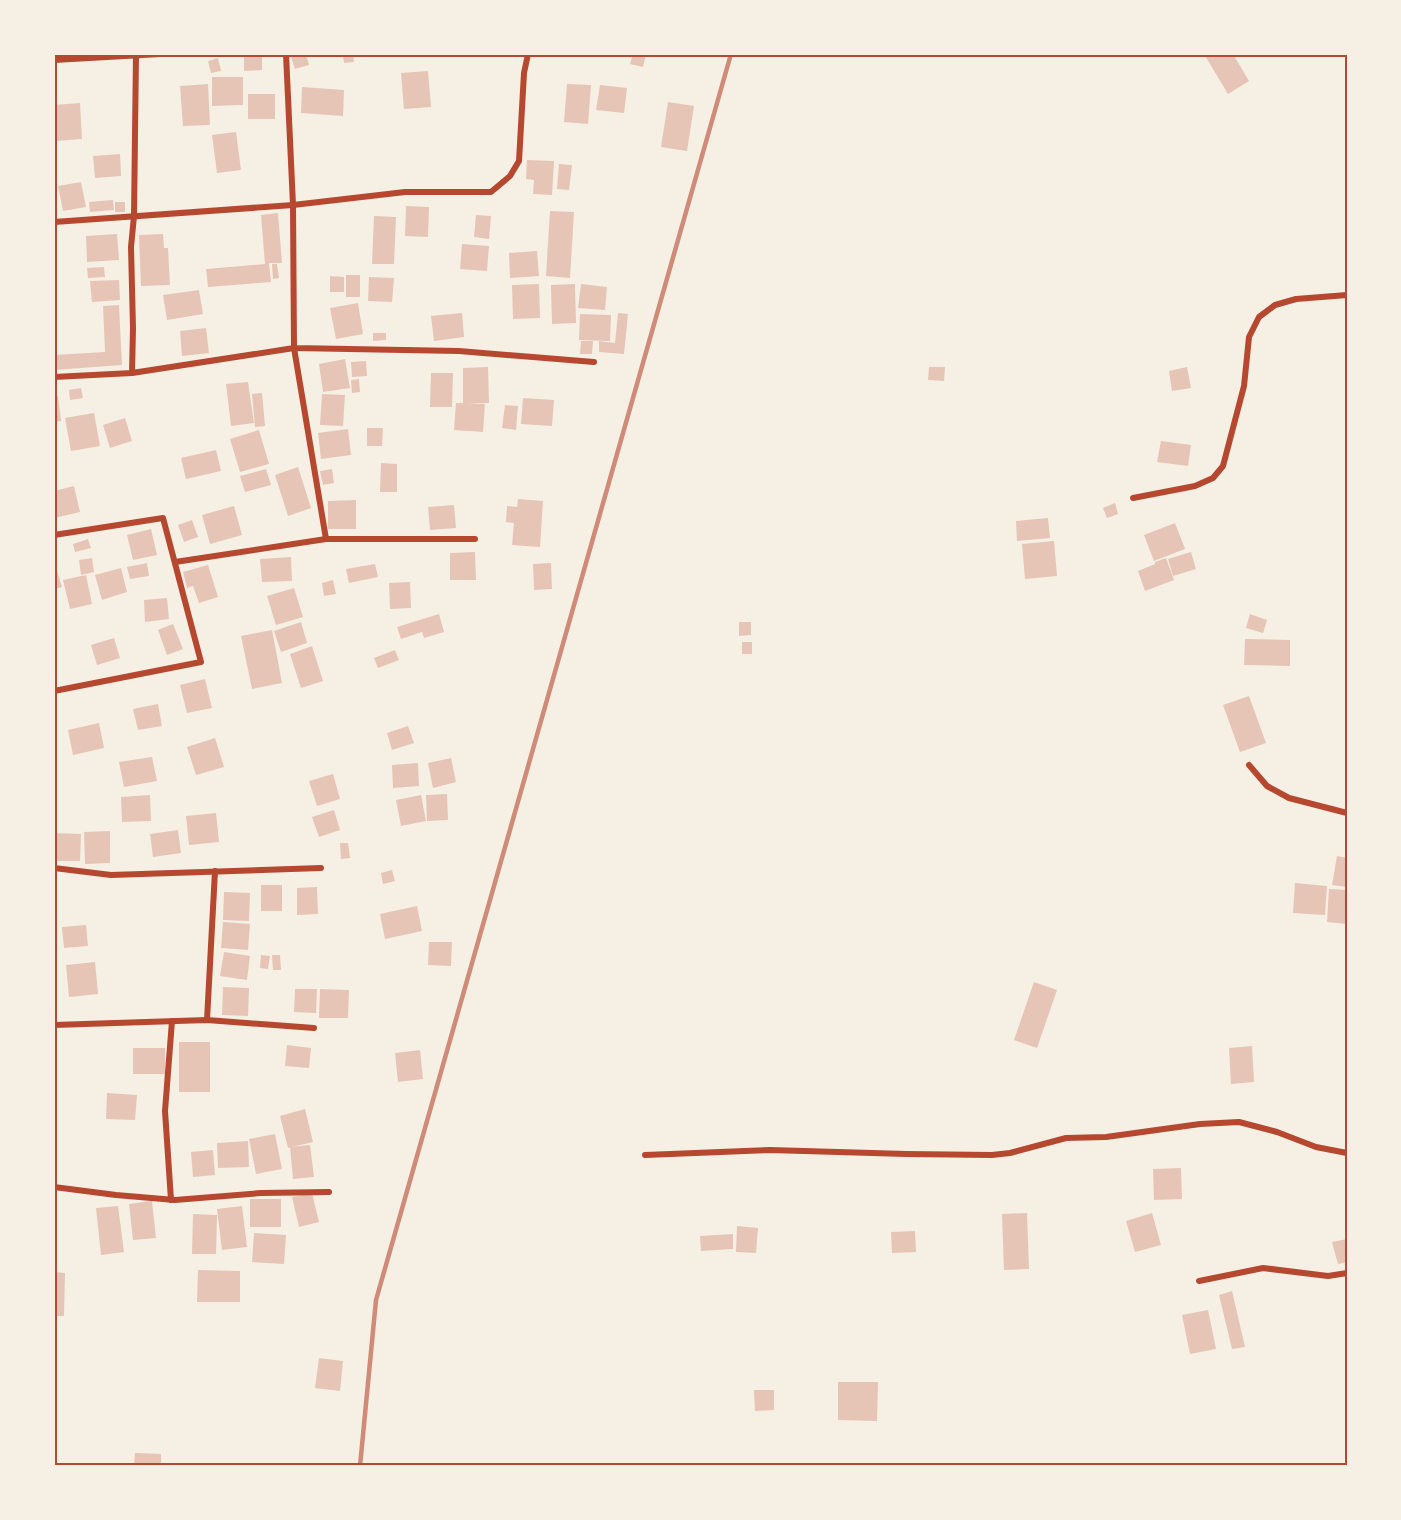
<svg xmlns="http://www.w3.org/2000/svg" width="1401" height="1520" viewBox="0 0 1401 1520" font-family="Figtree,sans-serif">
  <rect width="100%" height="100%" fill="#f6efe4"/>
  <g fill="#e6c5b7">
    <polygon points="301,54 306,54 309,65 295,69 291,57"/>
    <polygon points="353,54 354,62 344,63 343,55"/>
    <polygon points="633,54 646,54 643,67 630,64"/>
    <polygon points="1204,54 1233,54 1249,81 1228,94"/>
    <polygon points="244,56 262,56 262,70 244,71"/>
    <polygon points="218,58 221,71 211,73 208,61"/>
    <polygon points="428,71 431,107 404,109 401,73"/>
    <polygon points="212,77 243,77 243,105 212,106"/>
    <polygon points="208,84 210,125 183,126 180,86"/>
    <polygon points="567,84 591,85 588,124 564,122"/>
    <polygon points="600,85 627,88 624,113 596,110"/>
    <polygon points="302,87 344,90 343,116 301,113"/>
    <rect x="248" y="94" width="27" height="25"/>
    <polygon points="668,102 694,106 687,151 661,147"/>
    <polygon points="80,103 82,139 56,141 54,105"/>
    <polygon points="236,132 241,170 217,173 212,135"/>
    <polygon points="120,154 121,176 95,178 93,156"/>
    <polygon points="527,160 554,161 552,195 533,194 534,180 526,179"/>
    <polygon points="559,164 572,165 569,190 557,189"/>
    <polygon points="81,182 86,207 63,211 58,186"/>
    <polygon points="113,200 114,210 90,212 89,202"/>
    <rect x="115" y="202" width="10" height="10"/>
    <polygon points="406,206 429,207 428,237 405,236"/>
    <polygon points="550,211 574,212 570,278 546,276"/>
    <polygon points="278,213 282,263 269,263 271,282 208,287 206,269 265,264 261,215"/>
    <polygon points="476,215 491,216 489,239 474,237"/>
    <polygon points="374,216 396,217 394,264 372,264"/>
    <polygon points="117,234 119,260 87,262 86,236"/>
    <polygon points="163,234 164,248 168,248 170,285 141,286 139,235"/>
    <polygon points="462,244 489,246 487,271 460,269"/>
    <polygon points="537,251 539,276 510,278 509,253"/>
    <polygon points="272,264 277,264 279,278 273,279"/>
    <polygon points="104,267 105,277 88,278 87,268"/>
    <rect x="346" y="275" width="14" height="22"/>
    <polygon points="330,276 344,277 344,292 330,292"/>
    <polygon points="369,277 394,278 392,302 368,301"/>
    <polygon points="119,280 120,300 92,302 90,281"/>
    <polygon points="539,284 540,318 513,319 512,285"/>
    <polygon points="575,284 576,323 552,324 551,285"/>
    <polygon points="581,284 607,287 605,310 578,308"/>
    <polygon points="199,290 203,314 167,320 163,295"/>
    <polygon points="358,303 363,334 336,339 330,308"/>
    <polygon points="119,305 122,365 54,370 54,355 105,352 103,306"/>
    <polygon points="462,313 464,337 434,341 431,316"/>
    <polygon points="618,313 628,314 624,354 599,352 599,341 615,343"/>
    <polygon points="580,314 611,315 610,341 579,340"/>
    <polygon points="206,328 209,353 182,356 180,331"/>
    <polygon points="373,333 386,333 386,340 373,341"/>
    <polygon points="581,341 593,341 592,354 580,354"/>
    <polygon points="345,359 350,388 323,392 319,364"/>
    <polygon points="366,361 367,376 352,377 351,362"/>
    <polygon points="488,367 489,403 468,403 485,404 483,432 454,430 456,403 463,403 463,368"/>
    <polygon points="929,367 945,367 944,381 928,380"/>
    <polygon points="1187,367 1191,388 1172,391 1169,371"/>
    <polygon points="431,373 453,373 452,407 430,407"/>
    <polygon points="359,379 360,392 352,393 351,380"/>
    <polygon points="248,382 254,423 231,426 226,384"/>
    <polygon points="81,388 83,398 70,400 69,390"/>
    <polygon points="262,393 265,426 255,427 252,394"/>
    <polygon points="322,394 345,395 343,426 320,425"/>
    <polygon points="54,396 58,396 61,421 54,422"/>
    <polygon points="523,398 554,400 552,426 521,424"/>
    <polygon points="505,405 518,406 516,430 502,428"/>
    <polygon points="94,413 100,446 71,451 65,418"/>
    <polygon points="125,418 132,441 110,448 103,425"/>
    <polygon points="367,428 383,428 382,446 367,446"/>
    <polygon points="348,429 351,455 321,459 318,433"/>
    <polygon points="259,430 269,464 240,472 230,439"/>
    <polygon points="1161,441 1191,445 1188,466 1157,462"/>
    <polygon points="216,450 221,471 186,479 181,458"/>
    <polygon points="381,463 397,464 397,492 380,492"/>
    <polygon points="298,467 311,508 288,516 275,475"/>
    <polygon points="266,469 271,485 245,492 240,476"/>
    <polygon points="332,469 334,483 323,485 320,471"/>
    <polygon points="74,486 80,512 54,518 54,491"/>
    <polygon points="518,499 543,501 540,547 512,545 514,523 506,522 507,506 517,507"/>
    <polygon points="356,500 356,529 328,529 328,501"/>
    <polygon points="1115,503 1118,514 1107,518 1103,508"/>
    <polygon points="454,505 456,528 430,530 428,507"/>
    <polygon points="234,506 242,535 210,544 202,515"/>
    <polygon points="1048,518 1050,538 1017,541 1016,521"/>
    <polygon points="192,520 198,537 184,542 178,525"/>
    <polygon points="1175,523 1185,549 1154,561 1144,535"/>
    <polygon points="151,529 157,555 133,560 127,535"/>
    <polygon points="88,539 91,548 75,552 73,544"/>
    <polygon points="1054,541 1057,576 1025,579 1022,544"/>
    <polygon points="475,552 476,580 450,580 450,553"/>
    <polygon points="1191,552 1196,569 1173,576 1168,559"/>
    <polygon points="291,557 292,581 262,582 260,559"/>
    <polygon points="92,558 94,572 81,575 79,560"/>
    <polygon points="1166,558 1174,580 1145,591 1138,571 1155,564 1155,562"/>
    <polygon points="54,561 62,587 54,589"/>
    <polygon points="147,563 149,576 130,579 127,567"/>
    <polygon points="551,563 552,589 534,590 533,564"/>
    <polygon points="375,564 378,577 349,583 346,569"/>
    <polygon points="208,565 218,597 199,603 193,586 187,588 183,572"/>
    <polygon points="121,568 127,592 102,600 95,575"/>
    <polygon points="86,575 92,604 70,609 63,580"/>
    <polygon points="333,580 336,594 324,596 322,583"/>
    <polygon points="410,582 411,608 390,609 389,583"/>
    <polygon points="294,588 303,617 276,625 267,596"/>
    <polygon points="167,598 169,619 145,622 144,600"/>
    <polygon points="439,614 444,632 424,638 422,632 401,639 397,627"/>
    <polygon points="1250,614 1267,620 1263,633 1246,628"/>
    <polygon points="301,622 307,643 281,652 274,631"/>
    <polygon points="739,622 751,622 751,635 739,636"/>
    <polygon points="173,624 183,649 167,655 158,630"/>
    <polygon points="272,630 282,683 252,689 241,636"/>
    <polygon points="114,638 120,658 97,665 91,645"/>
    <polygon points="1245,639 1290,640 1290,666 1244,665"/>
    <rect x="742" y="642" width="10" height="12"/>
    <polygon points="312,646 323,681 301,688 290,654"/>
    <polygon points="395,650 399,660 378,668 374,658"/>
    <polygon points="205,679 212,708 187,713 180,685"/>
    <polygon points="1249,696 1266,743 1240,752 1223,705"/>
    <polygon points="158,704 162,726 138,730 133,709"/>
    <polygon points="99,723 104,748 73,755 68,730"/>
    <polygon points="408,726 414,743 392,750 387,733"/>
    <polygon points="215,738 224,767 196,775 187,747"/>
    <polygon points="152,757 157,781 124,787 119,762"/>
    <polygon points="451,758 456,782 433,788 428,763"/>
    <polygon points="418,763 419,786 393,788 392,765"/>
    <polygon points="333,774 340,799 317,806 309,781"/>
    <polygon points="447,794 448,820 427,821 426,795"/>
    <polygon points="150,795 151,821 122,822 121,797"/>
    <polygon points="421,795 426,821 401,826 396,800"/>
    <polygon points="334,810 340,830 319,837 312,817"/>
    <polygon points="216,813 219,842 189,845 186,816"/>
    <polygon points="178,830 181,853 153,857 150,834"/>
    <polygon points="110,831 110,863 85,864 84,832"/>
    <polygon points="54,833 81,834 80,861 54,861"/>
    <polygon points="340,843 348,843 350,858 341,859"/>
    <polygon points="1337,856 1347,858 1347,887 1332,885"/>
    <polygon points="392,870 395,881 383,884 381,873"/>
    <polygon points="1295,883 1327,886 1325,915 1293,913"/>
    <rect x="261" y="885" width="21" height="26"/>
    <polygon points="317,887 318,914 297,915 297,888"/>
    <polygon points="1329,889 1347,890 1347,924 1327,922"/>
    <polygon points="224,892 250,893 249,921 223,920"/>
    <polygon points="417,906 422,931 385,939 380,914"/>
    <polygon points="223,922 250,924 248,950 221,948"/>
    <polygon points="86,925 88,946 64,948 62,927"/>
    <polygon points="429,942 452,942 451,966 428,965"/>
    <polygon points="224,952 250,956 247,980 220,976"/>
    <polygon points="261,955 270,956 268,969 260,968"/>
    <polygon points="272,955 280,955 281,970 273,970"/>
    <polygon points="95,962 98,994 69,997 66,965"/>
    <polygon points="1034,982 1057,990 1037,1048 1014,1040"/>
    <polygon points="223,987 249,988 248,1016 222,1015"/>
    <polygon points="295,989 317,989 316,1013 294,1012"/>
    <polygon points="320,989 349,990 348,1018 319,1018"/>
    <rect x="179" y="1042" width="31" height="50"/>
    <polygon points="287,1045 311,1048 309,1068 285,1066"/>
    <polygon points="1252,1046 1254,1082 1231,1084 1229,1048"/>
    <rect x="133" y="1048" width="32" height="26"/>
    <polygon points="420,1050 423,1079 398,1082 395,1053"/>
    <polygon points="107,1093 137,1095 135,1120 106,1119"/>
    <polygon points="305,1109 313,1142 288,1148 280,1116"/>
    <polygon points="275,1134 282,1169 256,1174 249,1139"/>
    <polygon points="248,1141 249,1167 218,1168 217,1143"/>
    <polygon points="310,1145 314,1177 293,1179 290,1147"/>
    <polygon points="213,1150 215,1175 193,1177 191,1152"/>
    <polygon points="1181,1168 1182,1199 1154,1200 1153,1169"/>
    <polygon points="312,1193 319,1222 299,1227 292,1197"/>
    <rect x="250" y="1199" width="31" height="28"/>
    <polygon points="152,1201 156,1238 133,1240 129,1204"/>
    <polygon points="118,1206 124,1252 101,1255 96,1208"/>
    <polygon points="242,1206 247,1247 222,1250 217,1209"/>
    <polygon points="1027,1213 1029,1269 1004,1270 1002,1214"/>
    <polygon points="1152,1213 1161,1245 1135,1252 1126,1221"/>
    <polygon points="193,1214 217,1215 216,1254 192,1254"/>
    <polygon points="737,1226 758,1228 756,1253 736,1252"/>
    <polygon points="915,1231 916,1252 892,1253 891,1232"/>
    <polygon points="254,1233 286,1235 284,1264 252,1262"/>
    <polygon points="733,1234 733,1249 701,1251 700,1236"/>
    <polygon points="1347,1239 1347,1262 1338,1264 1332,1242"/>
    <polygon points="198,1270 240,1271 240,1302 197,1302"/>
    <polygon points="54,1272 65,1273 64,1316 54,1316"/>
    <polygon points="1232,1291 1245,1347 1232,1349 1219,1295"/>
    <polygon points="1208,1310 1216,1349 1190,1354 1182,1315"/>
    <polygon points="319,1358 343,1361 340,1391 315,1388"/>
    <polygon points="838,1382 878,1382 877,1421 838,1420"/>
    <polygon points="754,1390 774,1390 774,1410 755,1411"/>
    <polygon points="135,1453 161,1454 161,1466 134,1466"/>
  </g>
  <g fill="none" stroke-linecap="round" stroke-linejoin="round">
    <g stroke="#b5482f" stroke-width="6">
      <polyline points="286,54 293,205 294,348 459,351 594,362"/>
      <polyline points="54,60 160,54"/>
      <polyline points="54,222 293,205 405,192 491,192 510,176 519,161 524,73 528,54"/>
      <polyline points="132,373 133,328 131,247 134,216 136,54"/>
      <polyline points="54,377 132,373 294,348 326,539"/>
      <polyline points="1133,498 1195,486 1213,478 1223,466 1244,386 1249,337 1259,317 1275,305 1296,299 1347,295"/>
      <polyline points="54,535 163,518 201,662 54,691"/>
      <polyline points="175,562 326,539 475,539"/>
      <polyline points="1249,765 1267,786 1289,798 1347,813"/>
      <polyline points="54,868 111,875 321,868"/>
      <polyline points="207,1020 215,871"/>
      <polyline points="54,1025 207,1020 314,1028"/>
      <polyline points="645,1155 770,1150 906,1154 992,1155 1010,1153 1066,1138 1106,1137 1200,1124 1239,1122 1277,1132 1316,1147 1347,1153"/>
      <polyline points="54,1187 116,1195 175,1200 261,1193 329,1192"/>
      <polyline points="171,1200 165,1111 172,1021"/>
      <polyline points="1199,1281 1263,1268 1328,1276 1347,1273"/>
    </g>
    <polyline stroke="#cf8b77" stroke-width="4.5" points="360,1466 376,1300 731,54"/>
  </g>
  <rect width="1401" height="1520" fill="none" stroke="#f6efe4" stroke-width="111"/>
  <rect x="56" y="56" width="1290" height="1408" fill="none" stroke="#b5482f" stroke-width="2"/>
</svg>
